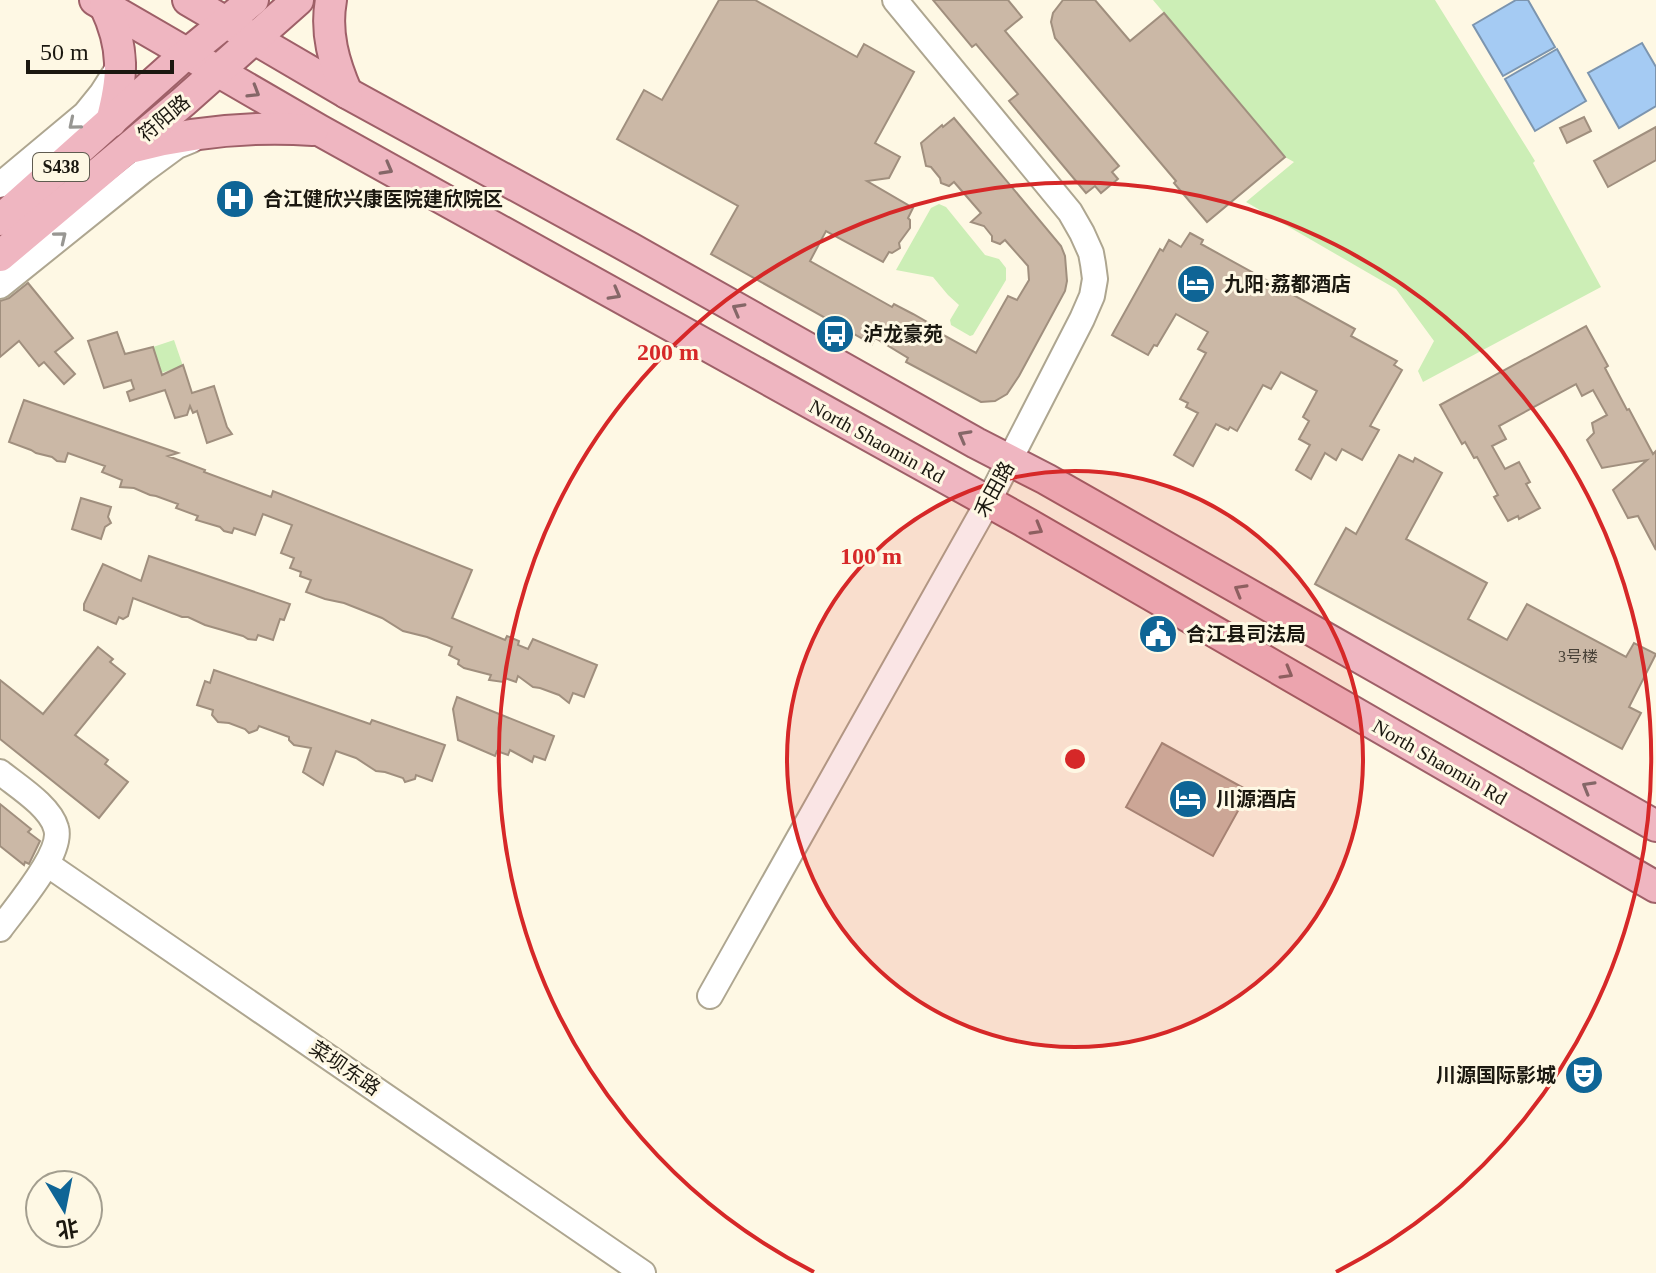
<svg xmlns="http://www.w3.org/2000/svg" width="1656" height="1273" viewBox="0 0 1656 1273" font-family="'Times New Roman','Noto Sans SC',serif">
  <rect width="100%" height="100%" fill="#fef8e4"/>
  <g fill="#cceeb6">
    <polygon points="1153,0 1435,0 1535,161 1533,163 1601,287 1423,382 1418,371 1434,341 1396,289 1246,202 1294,162 1285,157"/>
    <polygon points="939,204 946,207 985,255 999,259 1006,268 1006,280 973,335 970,336 951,325 950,320 959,305 948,295 933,277 896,270 931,208"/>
    <polygon points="174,340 183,366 161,373 153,347"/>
  </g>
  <g fill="#a5cbf3" stroke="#7c95af" stroke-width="2">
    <polygon points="1516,0 1528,0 1555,47 1503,76 1473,25"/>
    <polygon points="1642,43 1656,67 1656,106 1619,128 1588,73"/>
    <polygon points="1557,49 1586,101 1535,131 1505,79"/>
  </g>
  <g fill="#cbb8a6" stroke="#a08f7e" stroke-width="2">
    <polygon points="719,0 755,0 857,57 864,44 914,72 875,143 900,157 889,178 867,181 913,208 908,218 910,220 910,228 899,243 900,248 892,253 889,252 883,262 826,231 810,261 892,307 894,304 913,314 929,323 927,326 976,353 1008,296 1017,300 1029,280 1028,266 1005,240 1000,244 992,241 992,236 984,226 971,222 981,213 954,182 949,186 941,183 940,178 931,167 926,166 921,143 942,125 943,127 954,118 1061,246 1065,256 1067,281 1065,291 1019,376 1007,394 995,401 981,402 906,362 908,358 875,338 872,344 711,254 738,206 617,139 644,90 662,100"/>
    <polygon points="933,0 1008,0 1022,17 1005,31 1119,166 1112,172 1118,179 1101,193 1095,186 1086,193 1009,101 1018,94 976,44 972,47"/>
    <polygon points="1063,0 1095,0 1130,41 1164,13 1285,157 1207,222 1174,183 1176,181 1055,38 1051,22 1053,13"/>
    <polygon points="1584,117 1591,131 1567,143 1560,128"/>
    <polygon points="1656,127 1656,160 1608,187 1594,161"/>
    <polygon points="1190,233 1203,240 1201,244 1355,329 1351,336 1397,361 1394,365 1402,370 1370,426 1379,430 1362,460 1342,449 1336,460 1325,453 1311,479 1296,470 1310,445 1299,439 1309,421 1303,417 1317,391 1281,372 1271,389 1263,385 1237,431 1230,427 1228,430 1216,424 1193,466 1174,455 1198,413 1186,407 1188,403 1180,399 1206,353 1198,349 1208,332 1176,314 1157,346 1154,345 1148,355 1112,335 1160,249 1163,251 1169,240 1181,247"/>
    <polygon points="28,283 73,338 55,352 75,374 64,384 44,362 39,366 19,341 0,357 0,301 9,298"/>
    <polygon points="1586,326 1608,366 1605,368 1627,410 1629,409 1653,454 1656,451 1656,550 1638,516 1628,518 1613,490 1647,460 1602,468 1587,440 1594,433 1592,423 1607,415 1593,390 1582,396 1576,384 1499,426 1506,439 1492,446 1505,469 1519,462 1530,482 1526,484 1540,508 1519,519 1518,516 1508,521 1494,497 1498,495 1477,457 1474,458 1465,442 1462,444 1440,405"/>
    <polygon points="117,332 125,354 153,347 162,375 183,365 192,393 214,386 227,427 232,434 207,443 197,411 193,413 190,406 187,415 175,418 165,390 130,401 127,392 134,389 131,380 104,388 88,341"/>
    <polygon points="24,400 178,453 168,456 205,470 204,472 271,497 273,491 472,570 452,618 505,640 507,636 519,641 518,645 528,649 533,639 597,665 584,697 573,693 569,703 559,695 540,688 533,687 518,676 516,682 505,678 503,682 489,680 491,675 464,668 458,664 459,660 449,655 452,647 427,637 403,631 382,618 344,603 325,599 306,592 311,580 300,576 301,572 290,568 294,558 281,553 292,525 263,514 255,535 234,528 232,533 224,531 220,527 196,520 198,516 176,508 178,504 156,496 150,495 134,488 120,487 122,480 102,472 105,466 68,453 65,462 57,461 52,457 36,453 31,450 9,442"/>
    <polygon points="1399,455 1413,462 1415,458 1442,473 1406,539 1487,583 1468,619 1507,640 1527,604 1626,657 1634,643 1656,654 1629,707 1641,713 1622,749 1315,584 1346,528 1356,534"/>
    <polygon points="81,498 111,507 108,517 111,523 105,527 101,539 72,529"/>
    <polygon points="149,556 290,604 284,620 280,619 273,640 258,635 256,640 248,639 243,636 205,625 188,617 182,617 133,598 128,616 123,619 119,617 116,624 84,610 84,604 103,564 141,581"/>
    <polygon points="98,647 113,659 110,662 125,674 75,735 108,760 105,764 128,782 99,818 0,739 0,680 43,714"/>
    <polygon points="214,670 370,724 372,720 445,745 432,781 416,775 415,779 405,782 403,778 385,772 376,771 356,758 336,751 323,785 303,772 311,748 294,745 289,740 289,737 259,726 257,730 249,733 245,729 229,723 218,722 212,715 213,710 197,705 205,681 210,683"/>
    <polygon points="457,697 554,736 545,760 534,756 532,762 510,750 508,755 497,751 495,756 458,740 453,709"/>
    <polygon points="1162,743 1249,791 1213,856 1126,807"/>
    <polygon points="0,804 31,829 28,832 40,841 29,864 25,862 24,865 0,846"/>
  </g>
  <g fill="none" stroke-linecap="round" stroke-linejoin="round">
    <defs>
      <g id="minor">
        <polyline points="0,185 85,114 102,93 118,68"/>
        <polyline points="0,286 143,171 177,146 192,140"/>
        <path d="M0,772C17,786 50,806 56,828C64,853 15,908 0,929"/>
        <polyline points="47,864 643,1273"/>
        <polyline points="710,996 988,502 1082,319 1092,296 1095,279 1093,264 1091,253 1082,233 1070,212 895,0"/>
      </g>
      <g id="major">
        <polyline points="95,0 319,130 1023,521 1656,887"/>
        <polyline points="188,0 347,93 630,248 976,443 1046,479 1656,826"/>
        <path d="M331,0C325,33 334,63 347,93"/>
        <path d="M105,6C125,48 123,77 111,122"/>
        <path d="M134,147C191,132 254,126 313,130"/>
        <polyline points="0,220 177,62 253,0"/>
        <polyline points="0,256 183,102 298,0"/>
      </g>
    </defs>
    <use href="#minor" stroke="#aea690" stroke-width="28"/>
    <use href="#major" stroke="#9e6068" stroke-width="34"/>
    <use href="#minor" stroke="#fff" stroke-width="24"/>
    <use href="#major" stroke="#efb6c1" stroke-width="30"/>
  </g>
  <defs><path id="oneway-chevron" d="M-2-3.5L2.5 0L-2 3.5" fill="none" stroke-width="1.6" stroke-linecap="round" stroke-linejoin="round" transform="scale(2)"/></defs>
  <g stroke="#856768">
    <use href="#oneway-chevron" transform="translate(254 92) rotate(31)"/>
    <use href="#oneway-chevron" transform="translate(387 169) rotate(29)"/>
    <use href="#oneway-chevron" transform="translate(615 294) rotate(29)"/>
    <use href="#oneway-chevron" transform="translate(738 309) rotate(-151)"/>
    <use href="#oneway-chevron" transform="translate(964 436) rotate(-151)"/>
    <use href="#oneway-chevron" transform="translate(1037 529) rotate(30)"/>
    <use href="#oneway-chevron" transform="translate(1240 590) rotate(-150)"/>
    <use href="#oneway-chevron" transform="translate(1287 673) rotate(30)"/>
    <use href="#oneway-chevron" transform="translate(1588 787) rotate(-150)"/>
  </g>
  <g stroke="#989793">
    <use href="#oneway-chevron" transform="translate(74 124) rotate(140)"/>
    <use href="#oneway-chevron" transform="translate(61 237) rotate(-39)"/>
  </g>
  <circle cx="1075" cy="759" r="288" fill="#d62828" fill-opacity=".12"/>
  <g fill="none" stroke="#d62828" stroke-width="4">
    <circle cx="1075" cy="759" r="288"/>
    <path d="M814 1272A576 576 0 1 1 1336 1272"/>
  </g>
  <defs>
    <symbol id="hospital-disc" viewBox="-11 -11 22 22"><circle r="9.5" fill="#0f6596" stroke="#fef8e4"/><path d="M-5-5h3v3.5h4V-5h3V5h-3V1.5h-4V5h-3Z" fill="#fff"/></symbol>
    <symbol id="hotel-disc" viewBox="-11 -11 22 22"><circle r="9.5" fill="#0f6596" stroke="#fef8e4"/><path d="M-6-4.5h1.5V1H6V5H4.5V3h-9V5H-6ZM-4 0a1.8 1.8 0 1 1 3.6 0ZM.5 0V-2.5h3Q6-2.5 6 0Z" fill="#fff"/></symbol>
    <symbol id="bus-disc" viewBox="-11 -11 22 22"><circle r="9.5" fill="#0f6596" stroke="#fef8e4"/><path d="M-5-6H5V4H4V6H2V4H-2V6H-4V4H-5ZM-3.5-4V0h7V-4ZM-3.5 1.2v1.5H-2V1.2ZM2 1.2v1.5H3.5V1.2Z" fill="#fff"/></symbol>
    <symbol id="civic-disc" viewBox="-11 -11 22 22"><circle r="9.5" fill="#0f6596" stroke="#fef8e4"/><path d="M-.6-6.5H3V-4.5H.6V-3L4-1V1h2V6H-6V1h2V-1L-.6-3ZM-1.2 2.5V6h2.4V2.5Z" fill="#fff"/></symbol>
    <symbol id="theatre-disc" viewBox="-11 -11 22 22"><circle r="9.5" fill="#0f6596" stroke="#fef8e4"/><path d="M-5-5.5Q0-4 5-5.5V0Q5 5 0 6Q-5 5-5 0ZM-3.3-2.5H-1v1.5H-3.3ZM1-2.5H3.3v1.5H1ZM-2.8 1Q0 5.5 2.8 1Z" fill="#fff"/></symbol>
  </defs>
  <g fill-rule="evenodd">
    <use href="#hospital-disc" x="213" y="177" width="44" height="44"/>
    <use href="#hotel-disc" x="1174" y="262" width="44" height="44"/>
    <use href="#bus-disc" x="813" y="312" width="44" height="44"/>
    <use href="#civic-disc" x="1136" y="612" width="44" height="44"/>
    <use href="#hotel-disc" x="1166" y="777" width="44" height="44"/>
    <use href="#theatre-disc" x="1562" y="1053" width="44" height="44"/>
  </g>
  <g text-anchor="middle" stroke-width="6" stroke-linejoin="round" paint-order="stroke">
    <g font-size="16" fill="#474036">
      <text x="1578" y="662">3号楼</text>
    </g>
    <rect fill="#fef8e4" stroke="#5f5b50" stroke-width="2" x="33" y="153" width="56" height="28" rx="6"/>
    <g font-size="18" font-weight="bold" fill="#1b1810">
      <text x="61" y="173">S438</text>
    </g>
    <g font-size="20" fill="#1b1810" stroke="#fef8e4">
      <text transform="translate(164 118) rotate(-40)" y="7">符阳路</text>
      <text transform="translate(877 441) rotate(29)" y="7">North Shaomin Rd</text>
      <text transform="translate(994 489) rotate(-61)" y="7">禾田路</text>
      <text transform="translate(1440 762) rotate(30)" y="7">North Shaomin Rd</text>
      <text transform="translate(345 1068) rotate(34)" y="7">菜坝东路</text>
    </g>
    <g font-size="20" font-weight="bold" fill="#1b1810" stroke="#fef8e4" text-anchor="start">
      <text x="263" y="206">合江健欣兴康医院建欣院区</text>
      <text x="1224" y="291">九阳·荔都酒店</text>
      <text x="863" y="341">泸龙豪苑</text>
      <text x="1186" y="641">合江县司法局</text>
      <text x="1216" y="806">川源酒店</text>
      <text x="1556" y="1082" text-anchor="end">川源国际影城</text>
    </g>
  </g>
  <circle cx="1075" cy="759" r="12" fill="#d62828" stroke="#fef8e4" stroke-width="4"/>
  <g font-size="24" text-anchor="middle" font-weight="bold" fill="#d62828" stroke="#fef8e4" stroke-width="6" stroke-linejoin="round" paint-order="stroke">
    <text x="668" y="360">200 m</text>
    <text x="871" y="564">100 m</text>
  </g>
  <g transform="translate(64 1209) rotate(170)"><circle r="38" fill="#fef8e4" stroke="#a39e8f" stroke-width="2"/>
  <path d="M0-6L14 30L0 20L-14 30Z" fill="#0f6596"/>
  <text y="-12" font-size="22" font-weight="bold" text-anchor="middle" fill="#1b1810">北</text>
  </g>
  <path d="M28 60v12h144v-12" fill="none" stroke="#1b1810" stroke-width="4"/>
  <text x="40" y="60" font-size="24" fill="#1b1810" stroke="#fef8e4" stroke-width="6" paint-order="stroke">50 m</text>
</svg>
